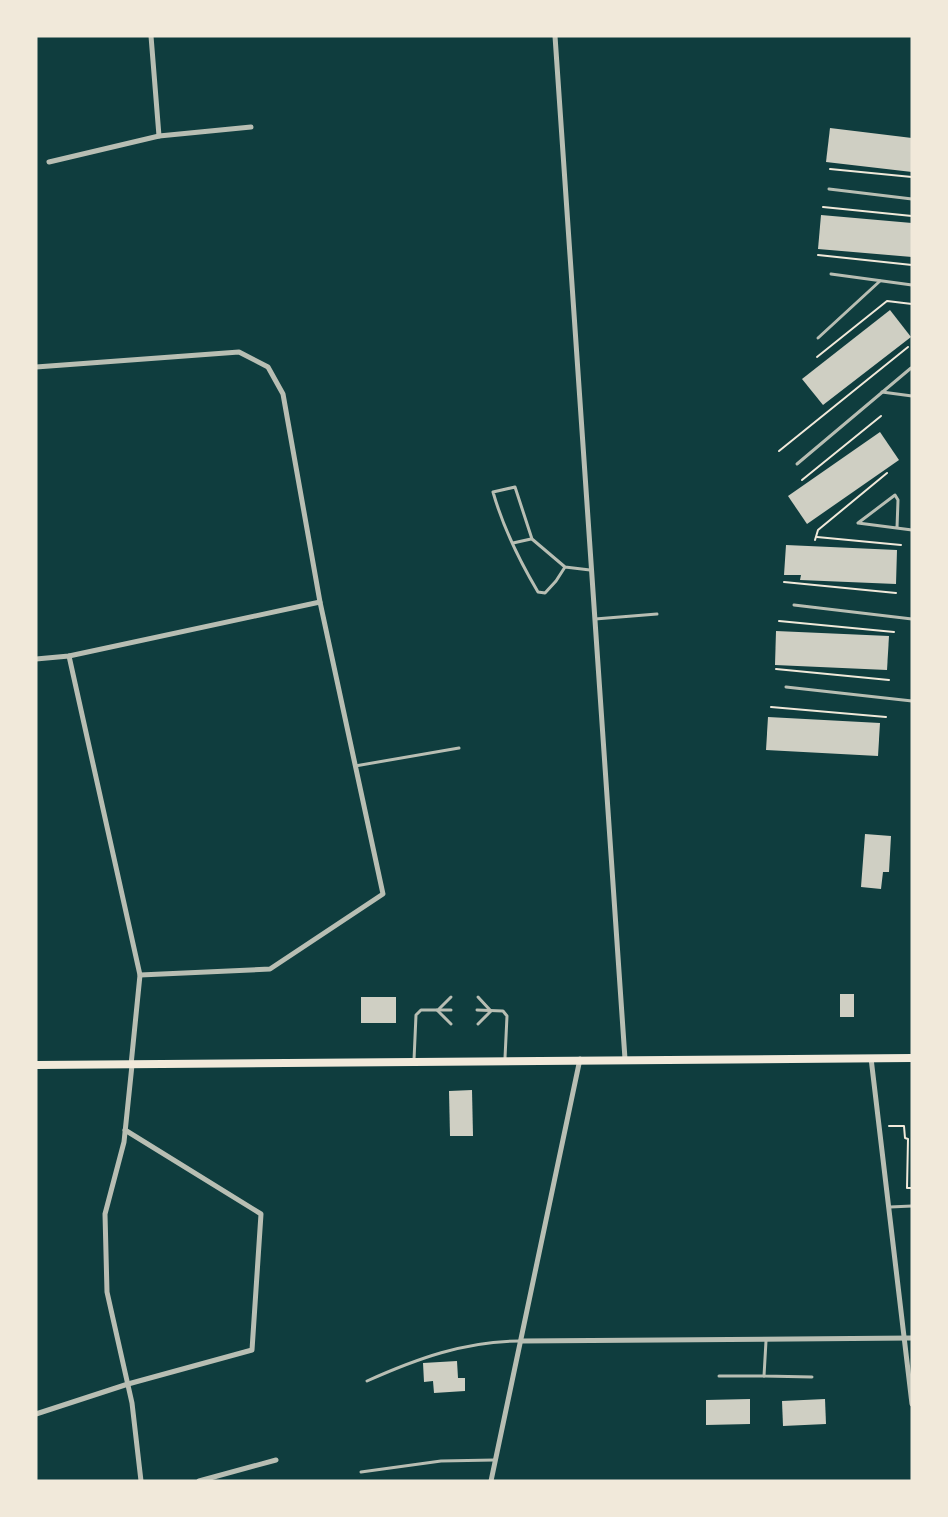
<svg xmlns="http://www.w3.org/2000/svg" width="948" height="1517" viewBox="0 0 948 1517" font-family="'Asap Condensed',sans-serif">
  <rect width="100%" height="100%" fill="#0f3d3e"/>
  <g fill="#cfcfc3">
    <polygon points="830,128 912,138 912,172 826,162"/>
    <polygon points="821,215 912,223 912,257 818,249"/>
    <polygon points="890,310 911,337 823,405 802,379"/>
    <polygon points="880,432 899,460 807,524 788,496"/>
    <polygon points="786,545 897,550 896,584 800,580 801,575 784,575"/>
    <polygon points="776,631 889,636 887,670 775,665"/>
    <polygon points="768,717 880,723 878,756 766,750"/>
    <polygon points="865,834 891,836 889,872 883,872 881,889 861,887"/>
    <rect x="840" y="994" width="14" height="23"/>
    <rect x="361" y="997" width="35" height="26"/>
    <polygon points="472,1090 473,1136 450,1136 449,1091"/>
    <polygon points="457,1361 458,1378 465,1378 465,1391 434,1393 433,1381 424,1382 423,1363"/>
    <polygon points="750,1399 750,1424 706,1425 706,1400"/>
    <polygon points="825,1399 826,1424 783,1426 782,1401"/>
  </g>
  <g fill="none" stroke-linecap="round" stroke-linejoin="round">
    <g stroke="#f1e9da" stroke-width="2">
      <polyline points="830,169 912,177"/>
      <polyline points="823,207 912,216"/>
      <polyline points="818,255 912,265"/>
      <polyline points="817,357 887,301 912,304"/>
      <polyline points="779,451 908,347"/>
      <polyline points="802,480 881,416"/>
      <polyline points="817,537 901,545"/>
      <polyline points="815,540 818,530 887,473"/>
      <polyline points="784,582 896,593"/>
      <polyline points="779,621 894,632"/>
      <polyline points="776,669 889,680"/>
      <polyline points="771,707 886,717"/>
      <polyline points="889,1126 904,1126 905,1138 908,1139 907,1188 912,1188"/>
    </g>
    <g stroke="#b8beb3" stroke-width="3">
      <polyline points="829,189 912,199"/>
      <polyline points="831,274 912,285"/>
      <polyline points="818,338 880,281"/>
      <polyline points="882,392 912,396"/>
      <polyline points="797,464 911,368"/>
      <polyline points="897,528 898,500 895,495 858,523 912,530"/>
      <polyline points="513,543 531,539"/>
      <path d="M565,567L556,581L545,593L538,592C519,560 503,527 493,492L515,487L532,539L565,567L590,570"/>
      <polyline points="794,605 912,619"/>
      <polyline points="595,619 657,614"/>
      <polyline points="786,687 912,701"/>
      <polyline points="355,766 459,748"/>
      <polyline points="478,997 490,1010"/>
      <polyline points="439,1009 451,997"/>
      <polyline points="437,1010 451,1024"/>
      <polyline points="477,1010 503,1011 507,1016 505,1058"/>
      <polyline points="478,1024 491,1011"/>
      <polyline points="414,1060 416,1015 421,1010 451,1010"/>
      <polyline points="890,1207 912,1206"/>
      <polyline points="766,1341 764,1376 812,1377"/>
      <polyline points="719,1376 764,1376"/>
      <path d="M367,1381C416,1359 465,1341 520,1341"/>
      <polyline points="361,1472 441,1461 494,1460"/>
    </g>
    <g stroke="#b8beb3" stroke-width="5">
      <polyline points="151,36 159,136"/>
      <polyline points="555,36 625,1059"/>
      <polyline points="49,162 159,136 251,127"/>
      <polyline points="36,367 239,352 268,367 283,394 320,602 383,894 270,969 140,975"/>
      <polyline points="69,656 140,975 131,1065"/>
      <polyline points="36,659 69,656 320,602"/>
      <polyline points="871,1058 912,1404"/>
      <polyline points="132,1065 124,1142 105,1214 107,1292 132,1403 141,1481"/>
      <polyline points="522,1341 912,1338"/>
      <polyline points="36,1414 128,1384 252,1350 261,1214 125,1130"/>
      <polyline points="199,1481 276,1460"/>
      <polyline points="491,1481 580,1059"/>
    </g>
    <polyline stroke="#f1e9da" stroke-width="8" points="36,1065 912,1058"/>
  </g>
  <rect width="948" height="1517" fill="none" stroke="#f1e9da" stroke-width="75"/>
</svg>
